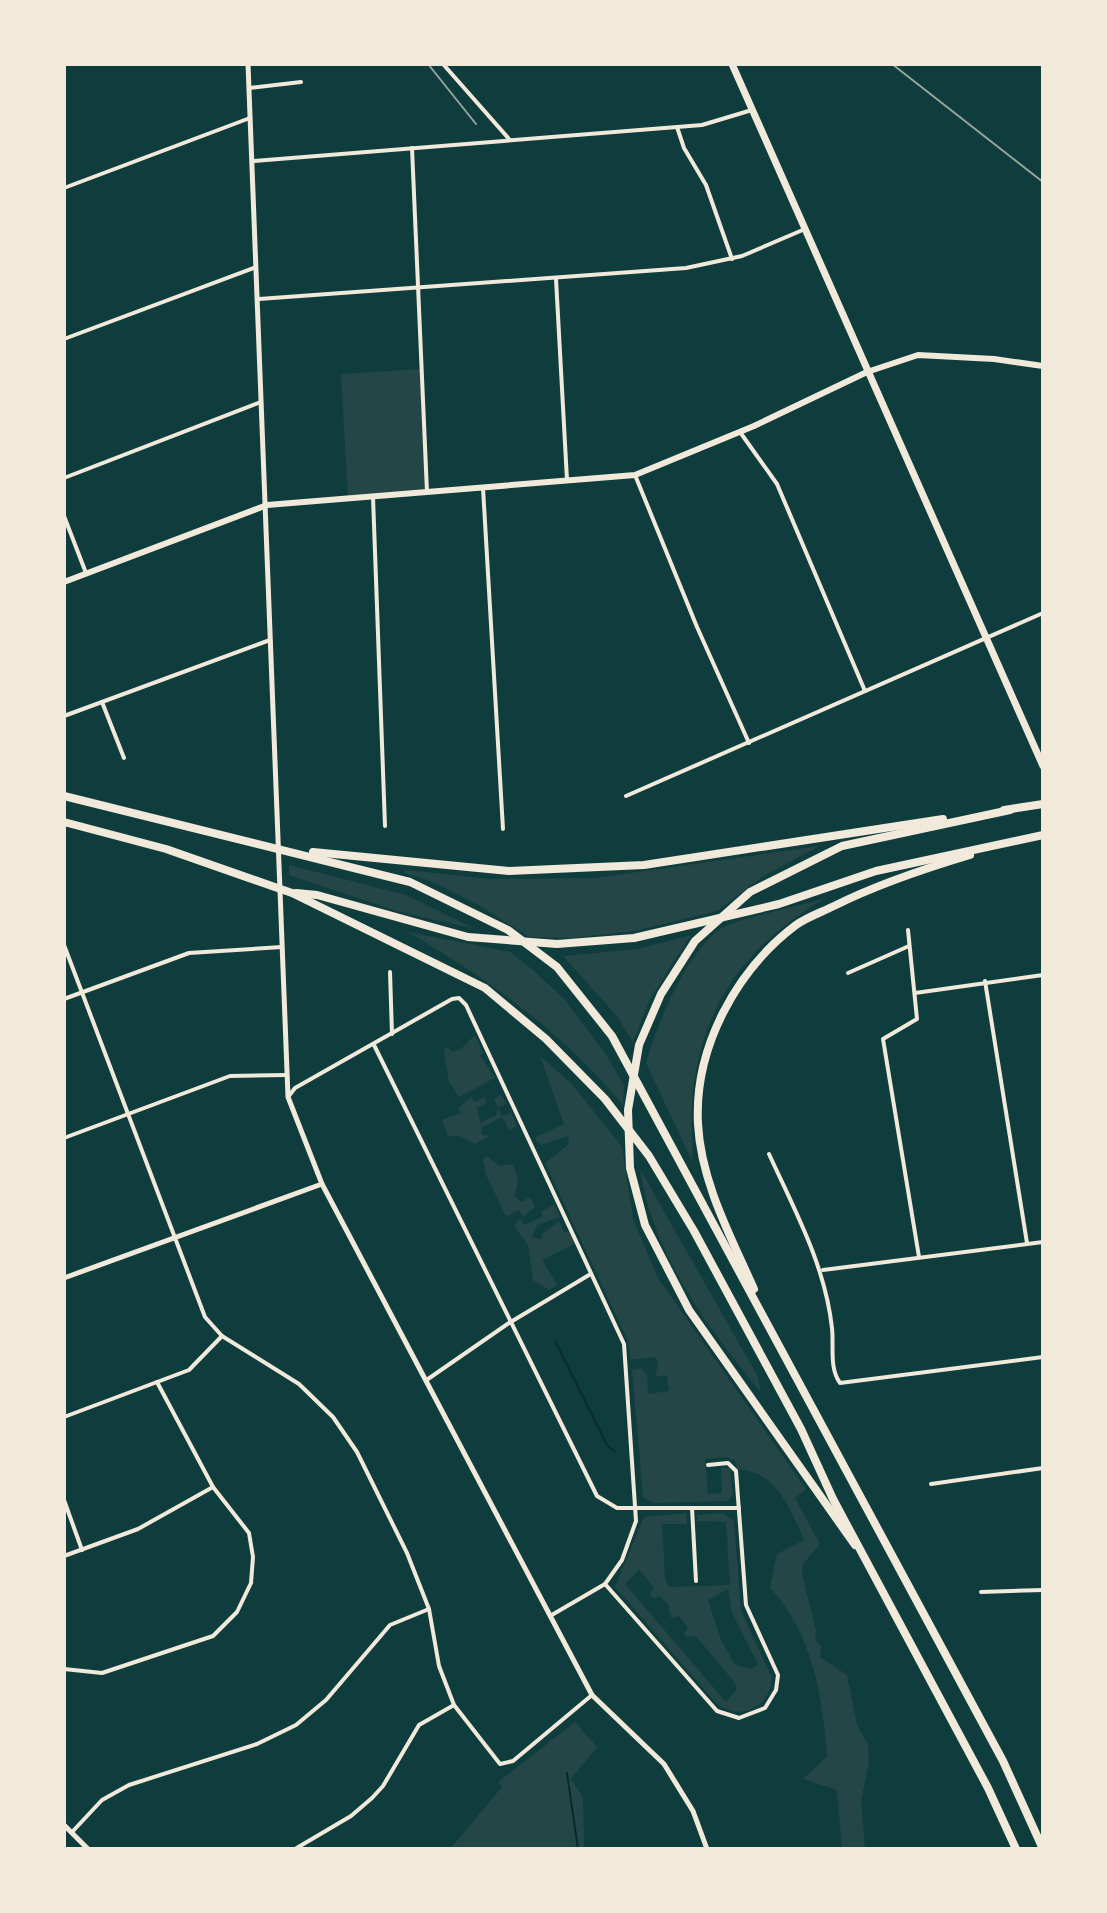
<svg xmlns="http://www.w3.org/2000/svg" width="1107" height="1913" viewBox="0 0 1107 1913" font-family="Barlow,sans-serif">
  <rect width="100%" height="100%" fill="#0f3d3e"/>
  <g fill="#244646" fill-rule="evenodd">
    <polygon points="420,369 427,492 348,499 341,374"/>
    <polygon points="819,846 762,877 717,911 635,931 572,938 529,937 480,906 433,882 404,873 405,870 491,879 596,878"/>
    <polygon points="289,865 406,895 475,929 400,912 289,875"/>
    <path d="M824,899C743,947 698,1010 692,1105C690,1124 694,1142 692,1161L646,1063C657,1024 687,950 722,928C740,918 800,906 824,899Z"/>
    <path d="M408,932L510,952L533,970L565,1000L606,1054L624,1086L623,1105C558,1028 493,983 408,932Z"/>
    <polygon points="691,935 650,999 633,1042 617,1016 563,956 638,949"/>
    <polygon points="475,1035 483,1053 480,1055 495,1078 459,1097 449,1082 444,1051 447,1047 452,1052 460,1050"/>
    <path d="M540,1056L571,1083L622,1147L633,1219L658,1278L806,1489L795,1498L820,1544L803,1564L802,1574L816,1631L815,1640L821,1646L820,1657L847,1675L857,1725L868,1744L869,1763L861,1801L865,1849H842L837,1790L803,1779L827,1756C823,1699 812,1631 770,1588L777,1554L804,1540C791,1510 776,1470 737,1469L735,1461L726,1457L705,1459L708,1494L722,1493L721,1467L730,1468L733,1494L728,1501L654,1503L643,1498L632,1370L641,1368L647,1374L648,1394L669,1391L667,1376H655L658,1365L656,1357L631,1360L627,1339L545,1163L569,1144L568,1136L541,1145L536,1141V1137L564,1124Z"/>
    <polygon points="501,1094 506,1104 498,1108 502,1116 509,1114 510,1110 517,1126 509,1130 502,1117 481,1128 483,1135 490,1136 475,1144 460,1136 448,1136 442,1120 461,1113 458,1108 471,1097 474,1102 485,1097 486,1103 477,1108 480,1123 496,1115 498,1108 494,1099"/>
    <polygon points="487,1156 499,1166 513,1164 518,1180 515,1196 521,1202 530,1197 535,1207 523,1217 519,1210 506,1216 486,1175 483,1159"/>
    <path d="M640,1169L758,1377L761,1393C707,1326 653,1255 640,1169Z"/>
    <polygon points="554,1204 560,1217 537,1225 532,1237 542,1239 541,1235 559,1221 564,1233 570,1231 576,1243 542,1260 557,1285 549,1290 533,1280 528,1245 514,1226 521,1218 524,1225 543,1216 541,1212"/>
    <path d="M686,1513L687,1524H662L665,1577L668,1587L730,1585L726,1522L697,1521V1515L723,1513L734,1521L741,1610L772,1678C770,1708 740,1722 716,1703L615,1587L644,1517ZM639,1570L654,1587L650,1596L655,1599L659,1595L668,1604L671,1618L679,1616L688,1628L684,1634L686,1637L696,1636L735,1683L737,1689L726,1702L625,1584ZM728,1589L732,1613L758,1664L752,1669L735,1665L721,1640L708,1600Z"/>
    <polygon points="575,1722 597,1747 571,1779 583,1797 584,1849 450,1849 502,1787 498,1782"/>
  </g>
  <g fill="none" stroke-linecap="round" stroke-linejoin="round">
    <g stroke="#0a2a2b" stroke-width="2">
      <polyline points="555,1341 607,1445 615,1452"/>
      <polyline points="567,1773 578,1849"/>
    </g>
    <g stroke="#f1e9da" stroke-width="4">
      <polyline points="443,64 509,139"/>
      <polyline points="249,88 301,82"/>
      <polyline points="677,127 684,148 706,185 732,259"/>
      <polyline points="412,148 427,492"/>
      <polyline points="254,161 702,125 752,110"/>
      <polyline points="64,188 250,118"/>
      <polyline points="556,279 567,480"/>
      <polyline points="259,299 686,268 742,256 805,229"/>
      <polyline points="64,339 256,267"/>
      <polyline points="740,432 777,484 865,691"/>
      <polyline points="635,475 697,627 749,743"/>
      <polyline points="64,478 261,402"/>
      <polyline points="483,488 503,829"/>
      <polyline points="373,497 385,826"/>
      <polyline points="64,516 86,573"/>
      <polyline points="102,702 124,758"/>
      <polyline points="64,716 270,640"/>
      <polyline points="626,796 1043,613"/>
      <polyline points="908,930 917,1019 883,1039 919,1257"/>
      <polyline points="64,945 205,1317 222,1336 299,1384 333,1417 357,1452 407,1553 429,1609 439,1666 454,1705 500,1764 513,1761 592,1695"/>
      <polyline points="390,972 392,1034"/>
      <polyline points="848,973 909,946"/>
      <polyline points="985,981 1027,1243"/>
      <polyline points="915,993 1043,975"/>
      <polyline points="64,999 189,953 282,947"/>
      <polyline points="374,1045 597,1496 617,1508 739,1508"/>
      <polyline points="288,1097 295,1088 452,999 459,998 466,1005 624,1344 636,1521 622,1560 605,1584"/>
      <polyline points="64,1138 230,1076 286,1075"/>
      <path d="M769,1154C795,1211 825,1265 832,1328C834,1346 829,1368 840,1383L1043,1357"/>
      <polyline points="823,1270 1043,1242"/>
      <polyline points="428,1379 509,1323 589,1275"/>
      <polyline points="64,1417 189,1370 222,1336"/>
      <polyline points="931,1484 1043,1468"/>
      <polyline points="64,1500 82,1550"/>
      <polyline points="692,1508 696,1581"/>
      <polyline points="64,1556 138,1529 213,1487"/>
      <polyline points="981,1592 1043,1590"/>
      <polyline points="550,1616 605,1584 717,1711 739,1718 765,1708 776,1690 778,1675 746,1605 736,1471 728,1463 708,1465"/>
      <polyline points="64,1669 102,1673 213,1636 237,1612 251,1583 253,1557 249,1533 213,1487 157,1382"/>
      <polyline points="73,1831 102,1800 129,1785 257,1744 296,1725 326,1700 390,1625 429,1609"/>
      <polyline points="295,1849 351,1816 372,1798 383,1786 419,1725 454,1705"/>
    </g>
    <g stroke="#f1e9da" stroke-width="5">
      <polyline points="248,64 288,1097 322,1184 592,1695 664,1764 693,1811 707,1849"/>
      <polyline points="64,1278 322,1184"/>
      <polyline points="64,1825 88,1849"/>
    </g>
    <polyline stroke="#f1e9da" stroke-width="6" points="64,582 267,505 635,475 754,426 867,372 918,355 994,359 1043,366"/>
    <polyline stroke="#f1e9da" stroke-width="7" points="732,64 1043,766"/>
    <g stroke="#f1e9da" stroke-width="8">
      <polyline points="64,796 410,882 508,930 557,967 612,1036 1003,1761 1043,1849"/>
      <polyline points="1004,810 1043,804"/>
      <polyline points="64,822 166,849 292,893 485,988 546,1039 605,1099 649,1156 694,1231 801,1429 833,1499 988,1788 1016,1849"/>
      <polyline points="313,852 509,871 644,865 943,819"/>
      <polyline points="296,893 317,895 468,937 557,944 634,938 779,904 876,871 1043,835"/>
      <path d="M754,1289C731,1237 701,1182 698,1124C694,1048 736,970 796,925C807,917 822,912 834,906C878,884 923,869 970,855"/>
      <polyline points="855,1545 689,1310 645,1225 630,1168 628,1110 639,1045 661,994 695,941 750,892 842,846 1010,810"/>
    </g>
    <g stroke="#97a49c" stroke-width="2">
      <polyline points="428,64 476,124"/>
      <polyline points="892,64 1043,182"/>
    </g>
  </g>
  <rect width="1107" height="1913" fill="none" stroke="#f1e9da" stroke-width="132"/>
</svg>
